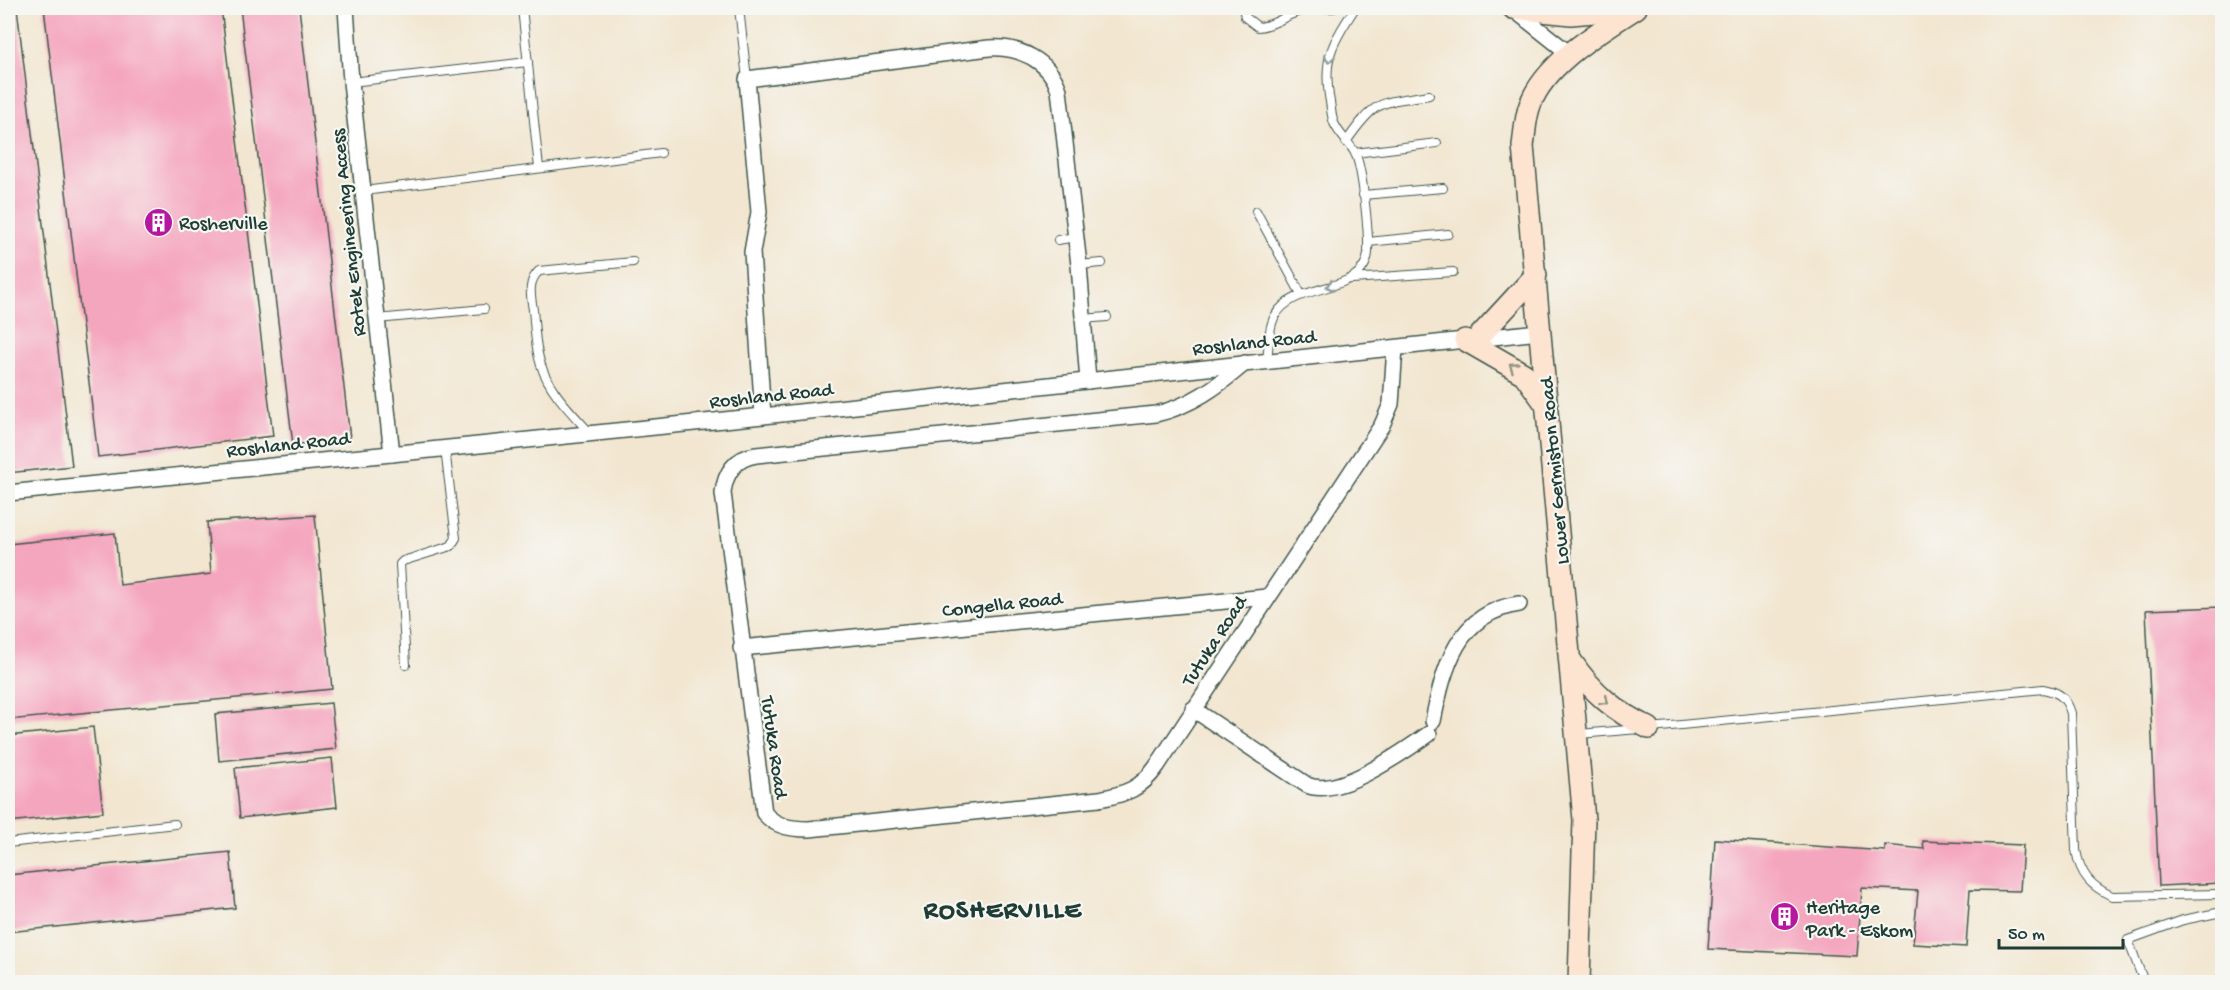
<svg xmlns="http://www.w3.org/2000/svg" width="2230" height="990" viewBox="0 0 2230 990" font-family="'Gochi Hand',sans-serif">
  <rect width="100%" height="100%" fill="#f6f6f2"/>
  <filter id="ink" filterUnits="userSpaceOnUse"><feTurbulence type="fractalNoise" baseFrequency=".0167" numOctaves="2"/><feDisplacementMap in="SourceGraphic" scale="12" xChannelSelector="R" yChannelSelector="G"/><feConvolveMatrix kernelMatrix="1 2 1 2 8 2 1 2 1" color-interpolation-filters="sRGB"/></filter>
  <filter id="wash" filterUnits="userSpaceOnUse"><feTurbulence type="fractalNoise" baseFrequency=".008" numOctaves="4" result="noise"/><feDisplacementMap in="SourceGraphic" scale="24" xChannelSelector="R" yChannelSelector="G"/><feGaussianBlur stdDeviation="1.35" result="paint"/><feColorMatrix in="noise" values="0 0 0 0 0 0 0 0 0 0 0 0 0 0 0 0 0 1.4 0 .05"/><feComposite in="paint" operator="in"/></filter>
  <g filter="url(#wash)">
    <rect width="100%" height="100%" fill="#f2e6d0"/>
    <g id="blocks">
      <g fill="#f5a6bf">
        <polygon points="8,8 17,8 72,466 8,473"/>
        <polygon points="44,8 221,8 273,436 98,457"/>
        <polygon points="240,8 299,8 350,438 293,445"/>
        <polygon points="315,515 332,689 8,720 8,544 115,533 120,585 211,574 207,522"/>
        <polygon points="2222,607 2222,883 2159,886 2146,610"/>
        <polygon points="331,703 336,749 219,761 215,714"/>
        <polygon points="93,727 103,812 8,822 8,736"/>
        <polygon points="332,758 337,807 240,818 235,768"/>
        <polygon points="1715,839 1885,851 1885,845 1924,849 1923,841 2023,845 2020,891 1970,890 1966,947 1913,944 1918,891 1862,888 1857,956 1708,949"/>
        <polygon points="230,852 235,908 8,932 8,875"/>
      </g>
    </g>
  </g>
  <g filter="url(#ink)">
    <use href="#blocks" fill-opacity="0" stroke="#3f564b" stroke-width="1.5"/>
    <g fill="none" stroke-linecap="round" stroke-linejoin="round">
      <defs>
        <g id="lane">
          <polyline points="522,8 539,168"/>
          <polyline points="739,8 747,79"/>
          <path d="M1243,8L1245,17L1258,27C1273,26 1281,18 1295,13C1307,8 1321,8 1334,8"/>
          <polyline points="1428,8 1431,9"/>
          <polyline points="351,82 528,62"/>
          <path d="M1346,142C1376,99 1379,103 1429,95"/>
          <polyline points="1355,153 1437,143"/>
          <polyline points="364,191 661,153"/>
          <polyline points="1363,195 1443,188"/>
          <polyline points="1256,211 1301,294"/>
          <polyline points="1058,240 1075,237"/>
          <polyline points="1368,242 1448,234"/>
          <polyline points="1079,265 1102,263"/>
          <polyline points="1352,279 1453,272"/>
          <polyline points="377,319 484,309"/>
          <polyline points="1083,319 1107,317"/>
          <path d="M1267,361C1269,347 1268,328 1275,316C1295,280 1364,296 1368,253C1369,235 1363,169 1355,153C1350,143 1339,135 1334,123C1331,116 1331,105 1329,96C1323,56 1334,41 1355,8"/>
          <path d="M590,433C572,413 549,391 541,365C535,348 535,329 533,310C531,296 527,282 539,271L633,262"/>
          <polyline points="406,665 400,564 403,561 451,546 456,538 445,449"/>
          <path d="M1651,728L2043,689C2059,692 2066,697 2071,713L2076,850C2080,874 2090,886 2112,896L2222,894"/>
          <polyline points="1579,734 1639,729"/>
          <polyline points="8,843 175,824"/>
          <polyline points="2144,982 2128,940 2183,920 2222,912"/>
        </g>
        <g id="street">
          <polyline points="346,8 351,82 392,454"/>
          <polyline points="1512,8 1571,55"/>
          <path d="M1245,363C1218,386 1191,406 1156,414L756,455C735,458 725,473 723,493L764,813C776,827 791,829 809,829L1099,799C1126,794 1141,789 1157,766L1382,425L1391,404L1395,348"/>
          <path d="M763,416L752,252L759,212L747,79L989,48C1019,46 1049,60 1059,90L1079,265L1088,381"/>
          <polyline points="8,493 763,416 1539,332"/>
          <polyline points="741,648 1267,597"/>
          <path d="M1193,709L1307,785C1338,799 1403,752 1429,734"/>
          <path d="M1433,721C1444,667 1457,613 1519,604"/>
        </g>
        <g id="secondary">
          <polyline points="1513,8 1571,14 1629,9"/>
          <polyline points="1477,339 1536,275"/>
          <polyline points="1465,340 1524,374 1547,406"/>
          <path d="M1571,661C1592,692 1615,712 1649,728"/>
          <path d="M1579,982L1584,820L1523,146C1525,132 1525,118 1530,105C1545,63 1601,31 1636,8"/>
        </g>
      </defs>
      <use href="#lane" stroke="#3f564b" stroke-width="10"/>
      <use href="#street" stroke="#3f564b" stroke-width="18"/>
      <use href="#secondary" stroke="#3f564b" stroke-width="24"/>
      <use href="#lane" stroke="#fff" stroke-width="8"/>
      <use href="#street" stroke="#fff" stroke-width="15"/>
      <use href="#secondary" stroke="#fde4d1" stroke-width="21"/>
    </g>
    <defs><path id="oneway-chevron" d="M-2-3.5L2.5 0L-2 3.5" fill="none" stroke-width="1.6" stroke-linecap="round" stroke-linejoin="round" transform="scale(1.5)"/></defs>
    <g stroke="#8f9e9a">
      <use href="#oneway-chevron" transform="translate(1329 59) rotate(98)"/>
      <use href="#oneway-chevron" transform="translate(1330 286) rotate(164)"/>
    </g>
    <g stroke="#8e9082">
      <use href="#oneway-chevron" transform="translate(1513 366) rotate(-146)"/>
      <use href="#oneway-chevron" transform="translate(1605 701) rotate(40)"/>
    </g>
  </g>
  <defs>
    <symbol id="building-disc" viewBox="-11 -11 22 22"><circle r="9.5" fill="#b5179e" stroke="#f6f6f2"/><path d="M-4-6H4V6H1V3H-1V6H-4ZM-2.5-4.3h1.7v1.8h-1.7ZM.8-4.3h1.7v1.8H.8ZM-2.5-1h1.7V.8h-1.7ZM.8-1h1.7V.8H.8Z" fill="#fff"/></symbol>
  </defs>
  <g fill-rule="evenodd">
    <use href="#building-disc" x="142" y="206" width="33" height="33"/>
    <use href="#building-disc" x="1768" y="900" width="33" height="33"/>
  </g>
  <g text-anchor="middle" stroke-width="4.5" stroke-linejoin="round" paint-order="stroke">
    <g font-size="20" fill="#1f3d34" stroke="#f6f6f2" text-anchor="start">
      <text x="179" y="229">Rosherville</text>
      <text x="1806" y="913">Heritage<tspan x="1806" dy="23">Park - Eskom</tspan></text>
    </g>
    <g font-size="20" fill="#1f3d34" stroke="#f6f6f2">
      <text transform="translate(347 233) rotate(-96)" y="7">Rotek Engineering Access</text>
      <text transform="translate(1254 341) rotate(-6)" y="7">Roshland Road</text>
      <text transform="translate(771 394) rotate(-6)" y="7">Roshland Road</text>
      <text transform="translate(288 443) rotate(-6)" y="7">Roshland Road</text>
      <text transform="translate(1553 471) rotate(-95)" y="7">Lower Germiston Road</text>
      <text transform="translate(1002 603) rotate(-6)" y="7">Congella Road</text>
      <text transform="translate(1213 640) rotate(-57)" y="7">Tutuka Road</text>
      <text transform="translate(776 747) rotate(82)" y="7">Tutuka Road</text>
    </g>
    <g font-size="26" font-weight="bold" letter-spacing="1.5" fill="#1f3d34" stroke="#f6f6f2">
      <text x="1003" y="917">ROSHERVILLE</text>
    </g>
  </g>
  <rect width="2230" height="990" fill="none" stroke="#f6f6f2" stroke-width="30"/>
  <path d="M1999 939v9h124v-9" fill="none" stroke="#1f3d34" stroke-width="3"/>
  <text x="2008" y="939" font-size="18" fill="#1f3d34" stroke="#f6f6f2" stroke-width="4.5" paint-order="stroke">50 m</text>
</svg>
